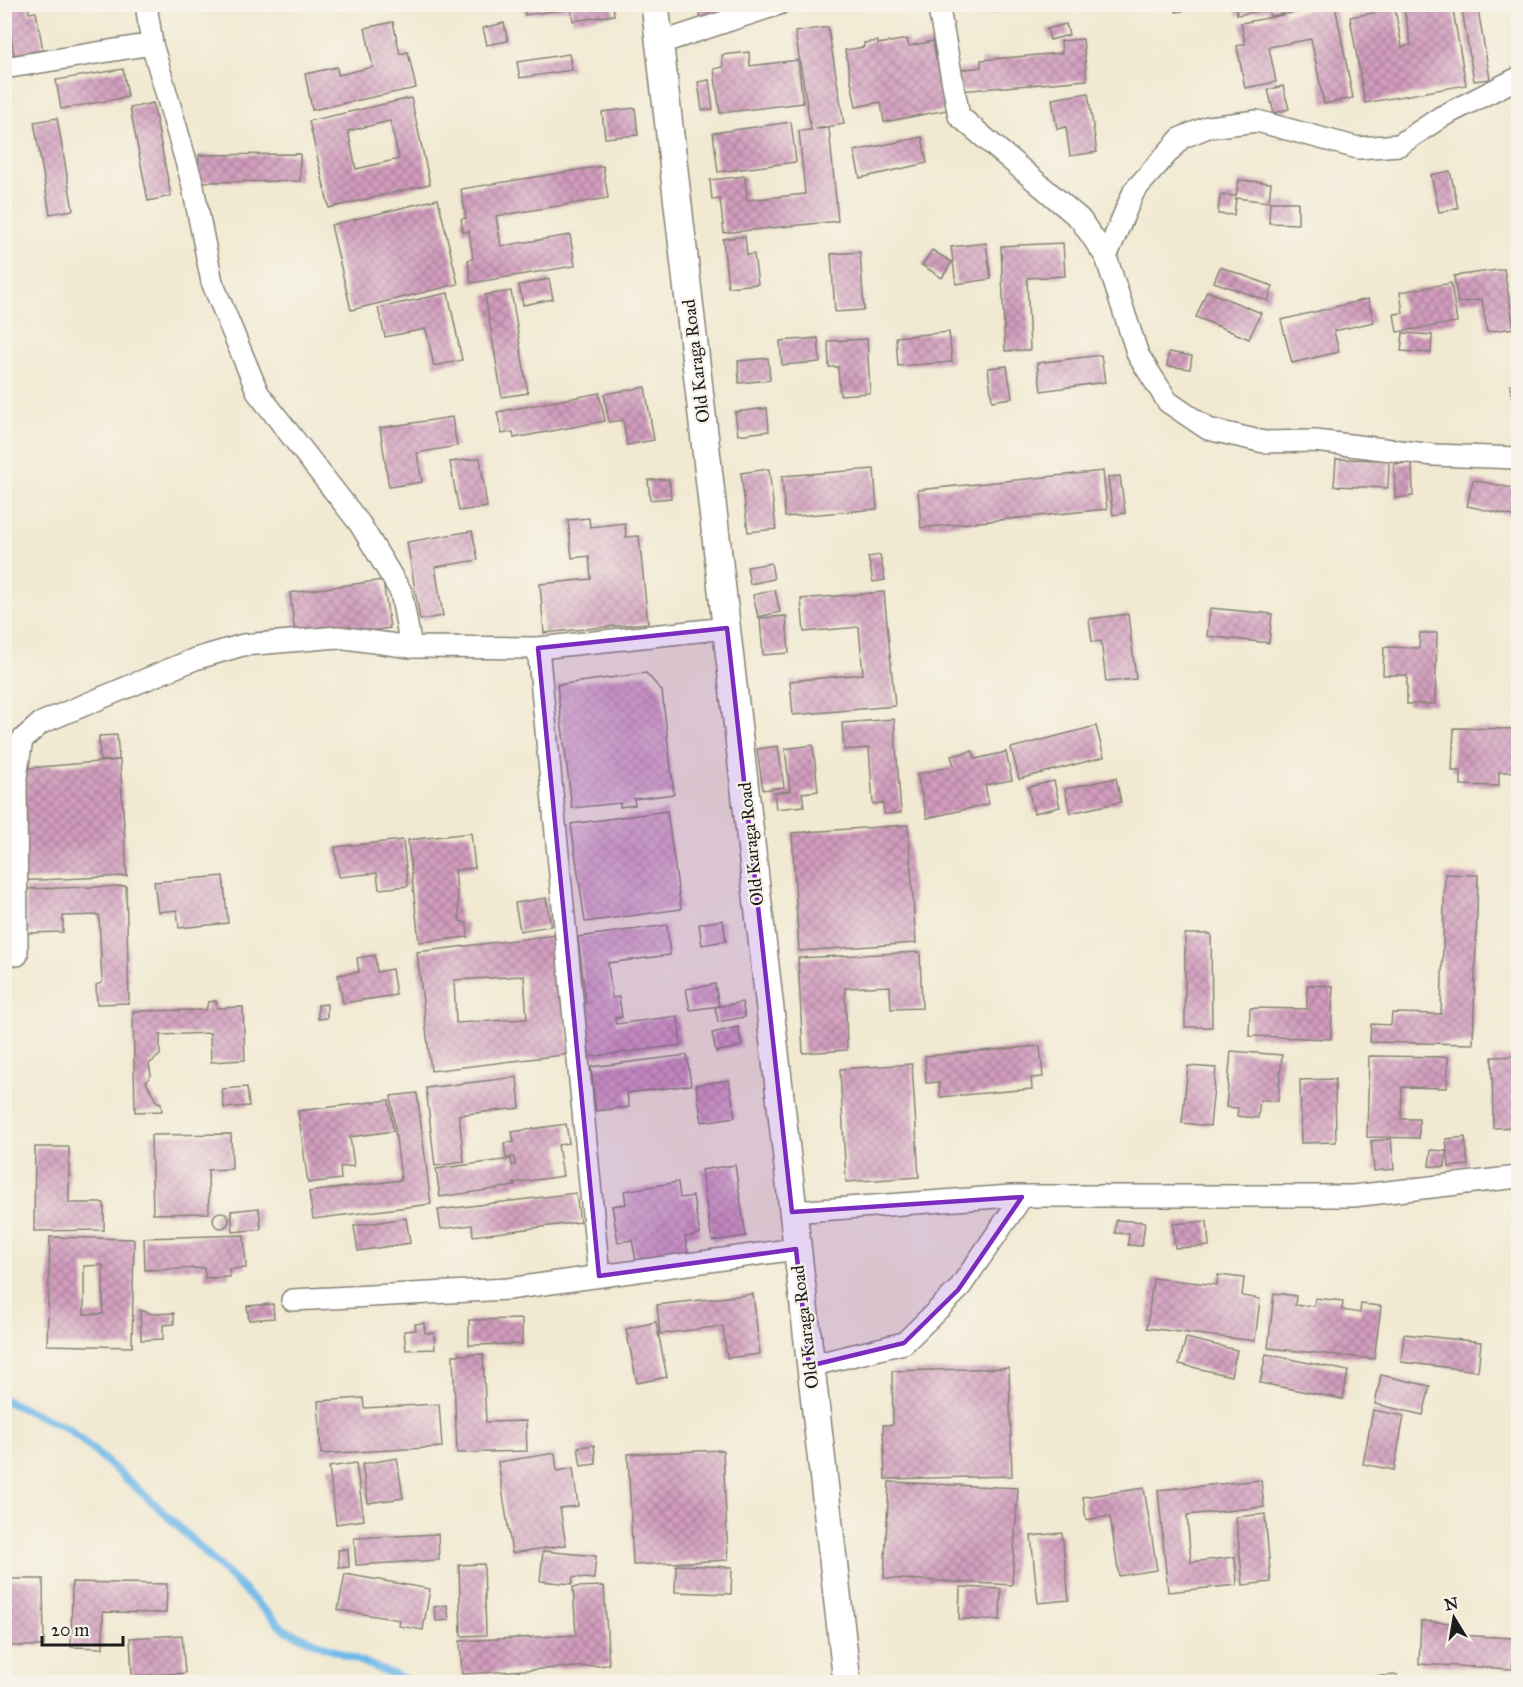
<svg xmlns="http://www.w3.org/2000/svg" width="1523" height="1687" viewBox="0 0 1523 1687" font-family="'IM FELL Great Primer',serif">
  <defs>
    <pattern id="building-cross-hatch" width="8" height="8" patternUnits="userSpaceOnUse" patternTransform="scale(1.5)"><rect width="8" height="8" fill="#d29dbe"/><path d="M0 0l8 8M0 8l8-8" fill="none" stroke="#aa7f9a"/></pattern>
  </defs>
  <rect width="100%" height="100%" fill="#f7f3e8"/>
  <filter id="ink" filterUnits="userSpaceOnUse"><feTurbulence type="fractalNoise" baseFrequency=".0167" numOctaves="2"/><feDisplacementMap in="SourceGraphic" scale="12" xChannelSelector="R" yChannelSelector="G"/><feConvolveMatrix kernelMatrix="1 2 1 2 8 2 1 2 1" color-interpolation-filters="sRGB"/></filter>
  <filter id="wash" filterUnits="userSpaceOnUse"><feTurbulence type="fractalNoise" baseFrequency=".008" numOctaves="4" result="noise"/><feDisplacementMap in="SourceGraphic" scale="24" xChannelSelector="R" yChannelSelector="G"/><feGaussianBlur stdDeviation="1.35" result="paint"/><feColorMatrix in="noise" values="0 0 0 0 0 0 0 0 0 0 0 0 0 0 0 0 0 1.4 0 .05"/><feComposite in="paint" operator="in"/></filter>
  <g filter="url(#wash)">
    <rect width="100%" height="100%" fill="#f1e9d1"/>
    <g fill="none" stroke-linecap="round" stroke-linejoin="round">
      <polyline stroke="#70b9e9" stroke-width="8" points="4,1400 69,1429 156,1505 285,1630 411,1682"/>
    </g>
    <g id="blocks">
      <g fill="url(#building-cross-hatch)" fill-rule="evenodd">
        <polygon points="28,4 29,13 36,12 43,50 14,55 6,6"/>
        <polygon points="524,4 567,4 568,9 525,15"/>
        <polygon points="570,4 613,4 614,15 573,21"/>
        <polygon points="698,4 721,4 722,15 700,18"/>
        <polygon points="995,4 1025,4 1025,5 997,12"/>
        <polygon points="1174,4 1198,4 1198,8 1176,12"/>
        <polygon points="1236,4 1294,4 1294,6 1283,7 1284,14 1270,16 1268,10 1237,15"/>
        <polygon points="1403,4 1452,4 1466,85 1365,103 1350,17 1395,9 1402,47 1411,45"/>
        <polygon points="1461,4 1477,4 1490,79 1474,81"/>
        <polygon points="1335,5 1353,98 1324,104 1311,39 1269,47 1276,82 1245,88 1237,46 1245,44 1241,23"/>
        <polygon points="393,22 400,54 408,52 416,88 312,110 305,74 337,67 338,75 373,67 365,28"/>
        <polygon points="504,23 508,41 487,45 483,28"/>
        <polygon points="1066,24 1069,35 1050,40 1047,29"/>
        <polygon points="828,27 844,124 816,129 829,128 838,221 724,233 720,199 712,200 710,180 745,176 747,200 805,194 799,131 811,130 795,32"/>
        <polygon points="907,39 909,46 933,41 936,60 941,59 947,110 884,122 881,102 856,107 845,50 864,47 864,43 878,41 878,44"/>
        <polygon points="1083,39 1087,80 960,91 958,70 981,67 981,60 1062,53 1061,41"/>
        <polygon points="749,52 750,66 798,60 803,103 720,113 714,69 723,67 722,55"/>
        <polygon points="569,54 572,70 520,78 517,62"/>
        <polygon points="123,69 128,97 61,109 56,80"/>
        <polygon points="709,80 713,109 702,110 698,82"/>
        <polygon points="1283,86 1289,109 1274,113 1268,90"/>
        <polygon points="1088,93 1097,152 1070,156 1066,127 1057,129 1052,99"/>
        <path d="M411,98L430,184L329,208L309,121ZM390,121L399,159L356,169L348,131Z"/>
        <polygon points="153,103 171,196 148,201 130,108"/>
        <polygon points="635,108 638,135 605,138 602,112"/>
        <polygon points="57,118 73,210 50,214 34,122"/>
        <polygon points="791,122 796,162 718,172 713,133"/>
        <polygon points="922,137 927,163 860,178 854,151"/>
        <polygon points="300,154 300,181 199,182 199,155"/>
        <polygon points="603,166 608,198 496,216 501,246 570,235 575,266 471,283 468,260 473,259 469,231 463,232 461,219 466,218 461,189"/>
        <polygon points="1450,171 1458,208 1439,212 1431,175"/>
        <polygon points="1239,180 1271,183 1269,202 1236,198 1234,215 1218,214 1220,195 1236,196"/>
        <polygon points="438,199 458,284 351,310 331,225"/>
        <polygon points="1270,202 1298,202 1298,224 1269,223"/>
        <polygon points="745,236 747,255 754,254 758,284 728,287 723,239"/>
        <polygon points="986,243 991,279 956,284 951,247"/>
        <polygon points="1063,243 1065,276 1027,278 1030,350 1005,351 1001,246"/>
        <polygon points="932,250 952,262 942,278 922,265"/>
        <polygon points="860,252 864,310 835,312 831,254"/>
        <polygon points="1220,267 1273,286 1268,301 1214,282"/>
        <polygon points="1504,269 1514,328 1487,332 1482,299 1458,303 1454,276"/>
        <polygon points="549,279 553,299 523,305 519,285"/>
        <polygon points="1451,283 1457,322 1397,332 1394,314 1403,313 1400,292"/>
        <polygon points="511,291 528,393 502,397 485,295"/>
        <polygon points="1207,291 1261,313 1249,339 1196,317"/>
        <polygon points="448,293 462,360 434,366 426,329 385,337 378,308"/>
        <polygon points="1368,299 1374,322 1334,331 1339,352 1292,363 1281,320"/>
        <polygon points="949,332 952,362 898,366 896,337"/>
        <polygon points="1403,333 1432,335 1431,353 1401,351"/>
        <polygon points="818,338 820,362 782,365 780,341"/>
        <polygon points="867,339 870,393 840,395 838,367 829,367 828,341"/>
        <polygon points="1169,352 1192,356 1190,369 1167,366"/>
        <polygon points="1101,355 1105,382 1041,391 1037,363"/>
        <polygon points="768,358 770,380 739,383 738,361"/>
        <polygon points="1007,366 1012,398 992,401 988,368"/>
        <polygon points="1518,384 1518,397 1513,398 1510,385"/>
        <polygon points="645,387 654,440 627,445 623,420 609,422 604,394"/>
        <polygon points="599,393 605,421 514,438 513,432 502,434 497,412"/>
        <polygon points="767,408 769,431 738,435 735,412"/>
        <polygon points="452,417 457,446 417,453 422,482 389,487 380,428"/>
        <polygon points="480,458 487,507 459,511 450,462"/>
        <polygon points="1336,459 1389,460 1388,488 1334,486"/>
        <polygon points="1412,463 1413,496 1395,498 1394,464"/>
        <polygon points="769,469 776,529 748,532 741,473"/>
        <polygon points="874,469 877,509 785,517 782,476"/>
        <polygon points="1103,471 1107,509 921,528 918,490"/>
        <polygon points="1120,476 1125,513 1113,515 1108,477"/>
        <polygon points="669,479 671,498 650,500 648,480"/>
        <polygon points="1473,480 1518,489 1518,517 1467,506"/>
        <polygon points="589,518 590,527 625,523 626,537 639,536 648,623 544,633 540,584 591,579 589,556 572,558 568,520"/>
        <polygon points="472,531 478,560 435,567 443,616 420,620 407,542"/>
        <polygon points="880,555 885,580 873,582 868,557"/>
        <polygon points="771,563 774,579 750,584 747,567"/>
        <polygon points="383,580 390,628 296,641 290,593"/>
        <polygon points="775,590 780,612 758,617 753,595"/>
        <polygon points="884,592 895,706 793,715 790,681 863,674 859,627 804,632 801,599"/>
        <polygon points="1210,608 1272,614 1269,643 1207,636"/>
        <polygon points="1128,614 1136,679 1106,682 1101,641 1092,642 1089,619"/>
        <polygon points="786,616 789,653 763,655 760,618"/>
        <polygon points="1420,633 1437,633 1435,704 1407,704 1407,675 1383,675 1384,647 1419,648"/>
        <polygon points="646,673 662,691 674,794 634,799 635,805 620,807 620,803 572,808 557,685"/>
        <polygon points="894,719 901,813 884,814 883,803 873,804 869,748 844,750 842,723"/>
        <polygon points="1096,726 1104,757 1019,779 1011,748"/>
        <polygon points="1454,728 1518,729 1518,772 1499,772 1499,786 1461,785 1461,771 1452,771"/>
        <polygon points="117,735 119,760 100,761 99,736"/>
        <polygon points="813,745 818,791 802,793 804,806 776,809 774,793 790,791 785,749"/>
        <polygon points="778,746 784,787 763,790 757,749"/>
        <polygon points="973,751 975,759 1006,752 1012,780 985,785 989,804 927,818 917,774 954,766 951,756"/>
        <polygon points="120,760 127,876 17,881 17,769"/>
        <polygon points="1116,778 1121,802 1070,813 1065,789"/>
        <polygon points="1054,781 1060,807 1034,813 1028,787"/>
        <polygon points="667,811 681,909 585,922 571,824"/>
        <polygon points="908,825 916,943 799,951 792,833"/>
        <polygon points="471,833 475,868 455,870 460,921 467,923 468,937 419,942 408,840"/>
        <polygon points="403,840 408,886 379,889 377,873 339,877 335,847"/>
        <polygon points="1445,874 1478,875 1473,1044 1370,1042 1371,1024 1391,1025 1392,1013 1441,1014"/>
        <polygon points="223,876 228,923 179,928 177,910 158,912 154,882"/>
        <polygon points="126,886 129,1003 97,1004 96,985 102,983 99,915 63,916 63,932 27,933 25,889"/>
        <polygon points="546,898 551,926 520,931 515,903"/>
        <polygon points="723,920 726,941 702,945 699,924"/>
        <polygon points="667,925 670,955 608,963 612,998 619,997 622,1017 615,1018 616,1024 678,1016 681,1045 589,1057 587,1036 582,1036 578,1004 586,1003 578,937"/>
        <polygon points="1185,934 1211,934 1212,1027 1185,1027"/>
        <path d="M556,935L570,1054L431,1071L417,952ZM524,976L527,1019L456,1023L454,980Z"/>
        <polygon points="920,952 922,1008 891,1009 890,986 845,988 847,1050 803,1053 798,958"/>
        <polygon points="375,955 377,972 392,969 396,995 343,1003 338,975 359,972 357,958"/>
        <polygon points="715,984 719,1006 690,1010 686,989"/>
        <polygon points="1307,985 1333,986 1331,1039 1249,1036 1250,1008 1307,1009"/>
        <polygon points="216,1001 217,1008 243,1007 245,1060 211,1062 210,1033 160,1035 160,1055 149,1064 151,1075 146,1082 156,1101 161,1103 162,1111 135,1112 133,1011 206,1010 208,1002"/>
        <polygon points="742,1002 745,1017 718,1022 715,1007"/>
        <polygon points="327,1004 327,1018 318,1019 318,1005"/>
        <polygon points="738,1027 742,1046 716,1052 712,1033"/>
        <polygon points="1040,1046 1043,1077 1031,1078 1032,1089 940,1097 939,1082 926,1083 925,1056"/>
        <polygon points="1231,1051 1282,1055 1278,1101 1260,1100 1258,1118 1237,1116 1238,1108 1226,1107"/>
        <polygon points="687,1055 691,1085 627,1093 629,1107 596,1111 591,1067"/>
        <polygon points="1369,1056 1448,1057 1447,1088 1402,1087 1401,1119 1419,1119 1419,1138 1367,1137"/>
        <polygon points="1518,1056 1518,1127 1493,1128 1492,1057"/>
        <polygon points="912,1064 919,1177 846,1182 840,1069"/>
        <polygon points="1188,1066 1216,1068 1210,1126 1182,1123"/>
        <polygon points="517,1077 520,1108 459,1115 464,1162 435,1166 426,1088"/>
        <polygon points="1335,1079 1336,1142 1301,1143 1300,1080"/>
        <polygon points="729,1080 735,1117 702,1122 696,1085"/>
        <polygon points="247,1087 249,1106 224,1108 222,1089"/>
        <polygon points="417,1093 431,1204 313,1219 309,1192 401,1180 391,1096"/>
        <polygon points="389,1100 393,1131 350,1137 354,1166 340,1167 341,1179 308,1183 298,1111"/>
        <polygon points="566,1124 569,1143 558,1145 563,1176 514,1183 515,1186 440,1197 436,1169 511,1159 512,1166 515,1165 514,1157 506,1158 504,1143 514,1142 512,1132"/>
        <polygon points="231,1134 232,1169 208,1170 209,1213 153,1214 151,1135"/>
        <polygon points="1465,1137 1468,1165 1449,1167 1446,1139"/>
        <polygon points="1391,1139 1394,1169 1374,1171 1371,1141"/>
        <polygon points="35,1147 69,1147 69,1203 104,1203 104,1230 34,1231"/>
        <polygon points="1431,1150 1446,1151 1445,1167 1429,1166"/>
        <polygon points="735,1165 746,1236 712,1241 701,1170"/>
        <polygon points="678,1182 680,1198 693,1196 700,1234 685,1237 689,1257 637,1266 632,1240 618,1242 612,1206 626,1204 624,1191"/>
        <polygon points="576,1193 580,1222 473,1236 472,1225 441,1229 438,1210"/>
        <polygon points="259,1208 261,1229 233,1232 231,1211"/>
        <circle cx="221" cy="1220" r="8"/>
        <polygon points="406,1218 410,1243 358,1251 354,1226"/>
        <polygon points="1116,1220 1145,1222 1142,1246 1128,1245 1129,1234 1115,1233"/>
        <polygon points="1207,1221 1209,1246 1175,1248 1173,1224"/>
        <polygon points="244,1235 246,1268 229,1269 230,1277 205,1278 204,1268 145,1270 144,1238"/>
        <path d="M50,1237L134,1239L132,1347L47,1345ZM103,1265V1314H84V1266Z"/>
        <polygon points="1218,1275 1244,1278 1242,1296 1260,1299 1255,1341 1147,1328 1153,1278 1217,1285"/>
        <polygon points="1274,1293 1296,1296 1295,1305 1314,1306 1315,1298 1343,1301 1342,1310 1360,1313 1361,1304 1381,1306 1374,1359 1268,1348"/>
        <polygon points="753,1294 760,1354 727,1358 723,1326 660,1334 657,1305"/>
        <polygon points="273,1304 274,1318 249,1320 247,1306"/>
        <polygon points="140,1310 153,1314 174,1313 174,1324 163,1325 163,1339 141,1340"/>
        <polygon points="522,1319 522,1344 469,1345 469,1320"/>
        <polygon points="656,1322 667,1377 637,1383 626,1329"/>
        <polygon points="424,1323 425,1333 434,1333 435,1349 406,1350 404,1331 416,1330 415,1324"/>
        <polygon points="1404,1334 1481,1342 1478,1371 1401,1362"/>
        <polygon points="1186,1338 1237,1350 1231,1376 1179,1364"/>
        <polygon points="483,1354 486,1422 526,1421 527,1451 457,1453 453,1355"/>
        <polygon points="1266,1354 1348,1371 1343,1399 1260,1383"/>
        <polygon points="1009,1368 1012,1476 885,1479 883,1425 893,1425 892,1371"/>
        <polygon points="1381,1375 1430,1386 1423,1415 1375,1404"/>
        <polygon points="363,1398 364,1408 439,1404 442,1447 321,1454 318,1401"/>
        <polygon points="1373,1410 1404,1416 1394,1470 1363,1464"/>
        <polygon points="594,1445 596,1464 581,1466 578,1447"/>
        <polygon points="723,1450 728,1560 633,1565 628,1454"/>
        <polygon points="555,1453 557,1471 573,1468 578,1506 560,1508 566,1545 512,1553 498,1462"/>
        <polygon points="397,1458 403,1498 368,1503 362,1464"/>
        <polygon points="356,1463 364,1520 336,1524 329,1467"/>
        <polygon points="1261,1480 1264,1507 1187,1515 1191,1562 1235,1557 1237,1585 1168,1592 1158,1490"/>
        <polygon points="889,1482 1018,1488 1012,1585 884,1578"/>
        <polygon points="1144,1488 1157,1570 1119,1576 1110,1516 1086,1520 1083,1497"/>
        <polygon points="1265,1514 1271,1582 1243,1585 1236,1517"/>
        <polygon points="1062,1533 1069,1600 1038,1603 1031,1536"/>
        <polygon points="438,1534 439,1560 356,1565 354,1538"/>
        <polygon points="348,1549 349,1567 339,1568 338,1550"/>
        <polygon points="543,1551 596,1556 594,1579 573,1577 572,1584 540,1581"/>
        <polygon points="484,1564 486,1635 461,1636 459,1565"/>
        <polygon points="676,1565 732,1567 731,1594 675,1592"/>
        <polygon points="345,1574 430,1589 423,1630 399,1626 400,1620 338,1610"/>
        <polygon points="4,1579 43,1579 44,1646 10,1646 10,1606 4,1606"/>
        <polygon points="72,1582 167,1584 166,1613 103,1612 103,1648 71,1647"/>
        <polygon points="604,1586 609,1665 462,1674 460,1641 576,1635 573,1587"/>
        <polygon points="960,1587 1001,1589 1000,1620 959,1619"/>
        <polygon points="447,1605 449,1620 436,1621 434,1607"/>
        <polygon points="1421,1621 1455,1623 1454,1635 1514,1638 1512,1669 1419,1664"/>
        <polygon points="182,1635 185,1673 132,1676 130,1638"/>
        <polygon points="1397,1675 1398,1682 1306,1682 1306,1681"/>
      </g>
    </g>
  </g>
  <g filter="url(#ink)">
    <use href="#blocks" fill-opacity="0" stroke="#868276" stroke-width="1.5"/>
    <g fill="none" stroke-linecap="round" stroke-linejoin="round">
      <defs>
        <g id="minor">
          <polyline points="146,4 152,44 192,182 212,282 258,393 360,524 401,592 411,647"/>
          <polyline points="938,4 959,116 1080,219 1106,257 1138,355 1168,402 1208,429 1264,442 1315,441 1434,455 1518,458"/>
          <polyline points="660,43 779,4"/>
          <polyline points="4,68 152,44"/>
          <polyline points="1106,257 1134,191 1181,138 1208,127 1257,121 1358,148 1399,145 1441,117 1518,78"/>
          <polyline points="538,648 599,1276"/>
          <polyline points="17,955 16,777 22,740 41,723 195,659 243,645 338,637 411,647 538,648 727,628"/>
          <polyline points="792,1212 1011,1196 1353,1196 1518,1177"/>
          <polyline points="292,1300 508,1289 796,1249"/>
          <polyline points="809,1366 904,1343 958,1290 1022,1197"/>
        </g>
        <polyline id="tertiary" points="655,4 847,1682"/>
      </defs>
      <use href="#minor" stroke="#868276" stroke-width="24"/>
      <use href="#tertiary" stroke="#868276" stroke-width="30"/>
      <use href="#minor" stroke="#fff" stroke-width="21"/>
      <use href="#tertiary" stroke="#fff" stroke-width="27"/>
    </g>
  </g>
  <path fill="#7b2cbf" fill-opacity="0.2" stroke="#7b2cbf" stroke-width="4.5" stroke-linejoin="round" d="M727,628L792,1212L1022,1197L958,1290L904,1343L809,1366L796,1249L599,1276L538,648Z"/>
  <g text-anchor="middle" stroke-width="4.5" stroke-linejoin="round" paint-order="stroke">
    <g font-size="18" fill="#1c1c1c" stroke="#f7f3e8">
      <text transform="translate(696 361) rotate(-97)" y="6">Old Karaga Road</text>
      <text transform="translate(751 844) rotate(-96)" y="6">Old Karaga Road</text>
      <text transform="translate(805 1327) rotate(-97)" y="6">Old Karaga Road</text>
    </g>
  </g>
  <rect width="1523" height="1687" fill="none" stroke="#f7f3e8" stroke-width="24"/>
  <g transform="translate(1454 1618) rotate(349)" stroke="#f7f3e8" stroke-width="4.5" paint-order="stroke">
  <path d="M0-4.5L10 22L0 15L-10 22Z" fill="#1c1c1c"/>
  <text y="-9" font-size="16" font-weight="bold" text-anchor="middle" fill="#1c1c1c">N</text>
  </g>
  <path d="M42 1636v9h81v-9" fill="none" stroke="#1c1c1c" stroke-width="3"/>
  <text x="51" y="1636" font-size="18" fill="#1c1c1c" stroke="#f7f3e8" stroke-width="4.5" paint-order="stroke">20 m</text>
</svg>
